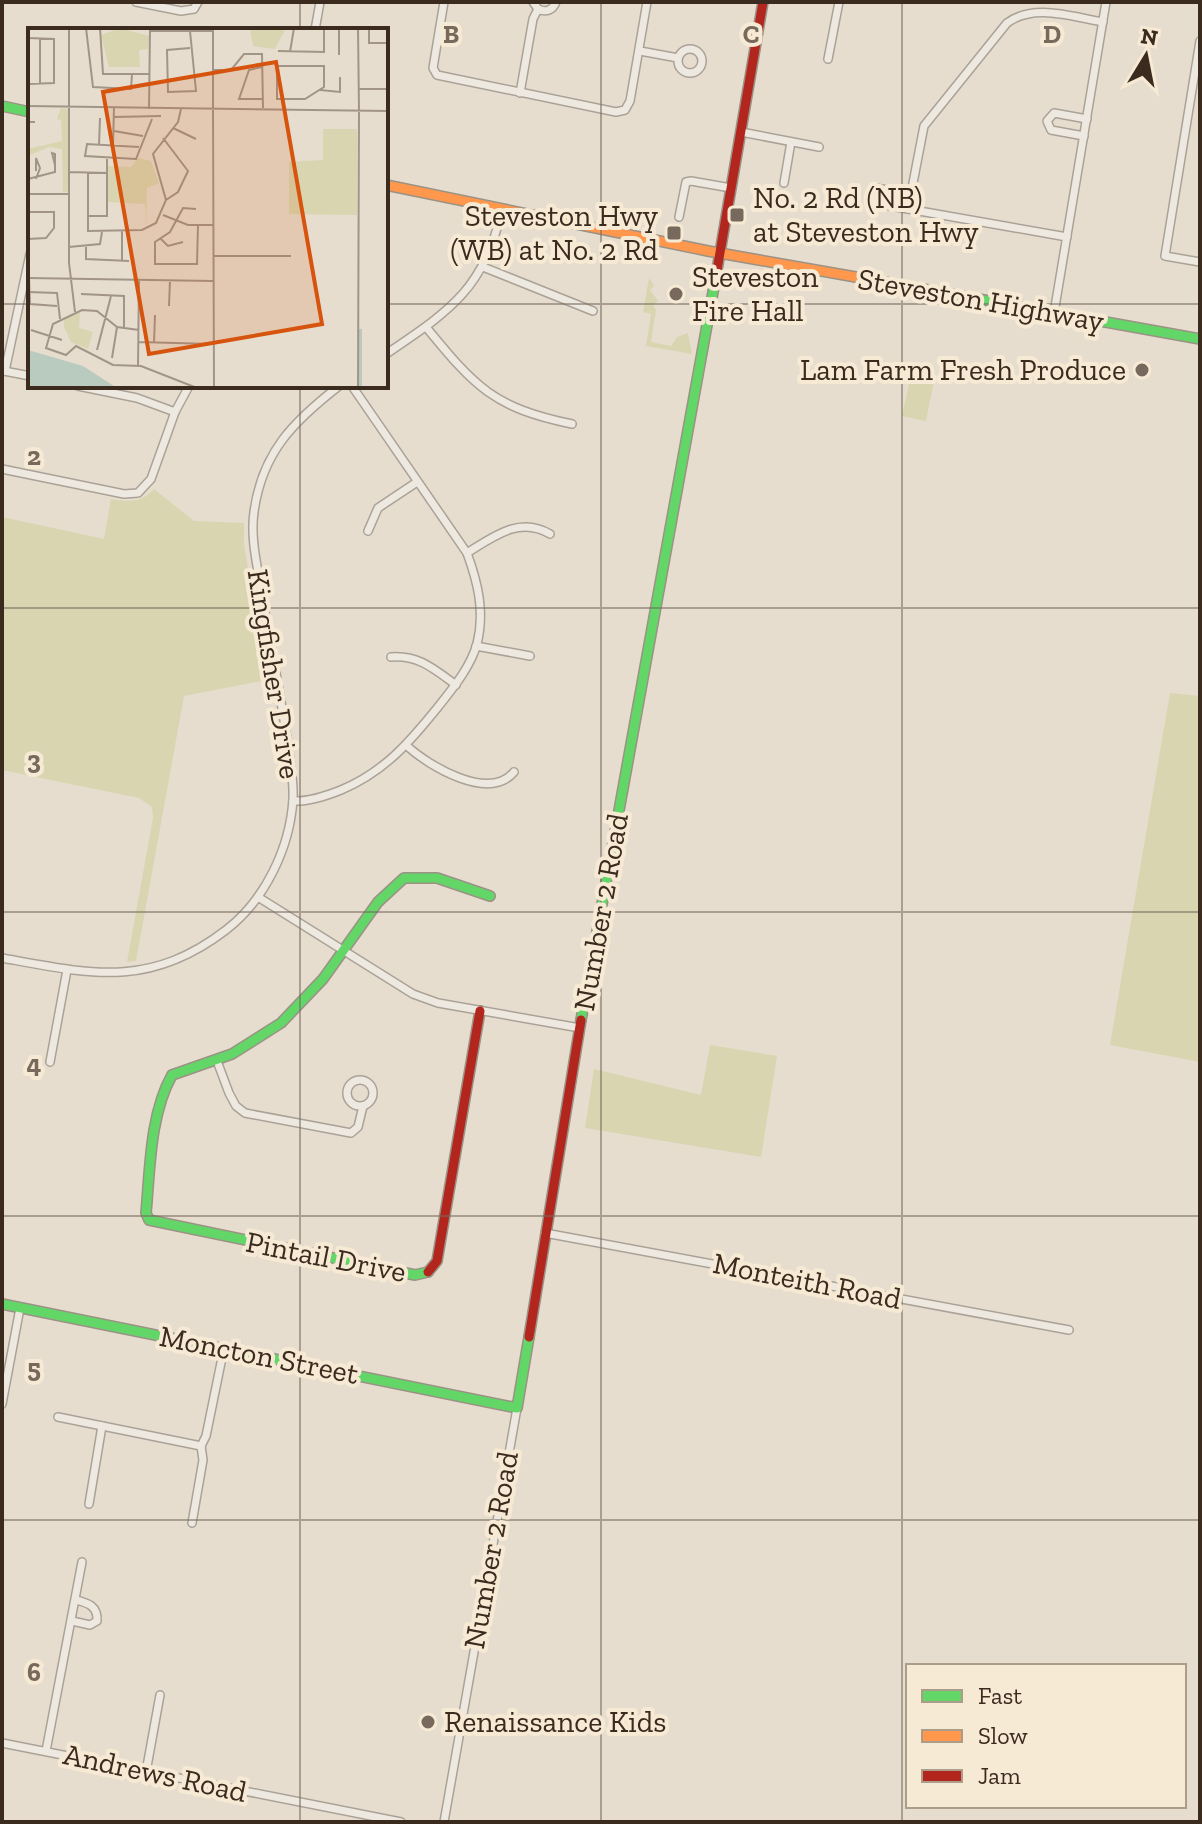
<svg xmlns="http://www.w3.org/2000/svg" width="1202" height="1824" viewBox="0 0 1202 1824" font-family="'Zilla Slab',serif">
  <rect width="100%" height="100%" fill="#e6ddce"/>
  <g fill="#d9d5b0">
    <polygon points="649,278 654,286 650,290 658,301 653,305 656,310 651,342 671,346 677,337 688,333 692,354 646,346 651,314 643,312"/>
    <polygon points="912,371 935,376 926,421 902,416"/>
    <path d="M154,489L194,521L244,523V545L267,680L184,696L136,961L127,962L153,818L152,807L139,798L2,770V517L104,539L111,499C128,502 142,503 154,489Z"/>
    <polygon points="1170,693 1200,696 1200,1062 1110,1045"/>
    <polygon points="710,1045 777,1056 761,1157 585,1128 594,1069 701,1095"/>
  </g>
  <g fill="none" stroke-linecap="round" stroke-linejoin="round">
    <defs>
      <g id="street">
        <polyline points="136,2 181,11 194,9 198,2"/>
        <polyline points="444,2 433,68 437,75 616,112 625,110 630,101 647,2"/>
        <path d="M533,2L538,9C546,13 553,10 556,2"/>
        <polyline points="315,30 320,2"/>
        <polyline points="1200,41 1165,256 1200,262"/>
        <circle cx="690" cy="61" r="12"/>
        <polyline points="640,51 678,58"/>
        <polyline points="828,59 839,2"/>
        <polyline points="520,93 533,19 538,9"/>
        <polyline points="741,132 819,147"/>
        <polyline points="1084,136 1051,130 1047,121 1054,113 1087,119"/>
        <polyline points="784,183 791,142"/>
        <polyline points="908,209 874,203 870,194 874,188 910,193"/>
        <polyline points="679,217 686,182 691,181 731,188"/>
        <path d="M1067,237L908,209L924,126L1007,23C1034,3 1072,17 1103,22"/>
        <polyline points="483,267 593,311"/>
        <polyline points="1054,313 1106,2"/>
        <path d="M426,327C475,387 494,408 572,424"/>
        <path d="M386,354C451,310 484,289 502,209"/>
        <polyline points="4,371 30,376"/>
        <polyline points="5,371 30,254"/>
        <polyline points="78,386 137,398 175,412"/>
        <polyline points="2,469 124,494 138,493 151,479 175,412 189,386"/>
        <polyline points="368,531 378,508 417,482"/>
        <path d="M467,553C494,536 520,516 550,534"/>
        <polyline points="476,646 530,656"/>
        <path d="M391,657C419,655 434,669 456,685"/>
        <path d="M407,746C429,766 489,802 514,772"/>
        <path d="M293,801C309,802 326,796 341,790C384,772 409,743 438,707C453,688 470,668 477,644C485,612 478,583 467,553L352,386"/>
        <polyline points="258,897 413,994 438,1003 580,1028"/>
        <path d="M2,958C91,974 149,989 226,930C265,900 290,848 293,799C294,777 289,754 286,733C279,687 270,641 262,596C258,568 250,539 254,512C262,452 294,421 339,386"/>
        <polyline points="217,1061 229,1093 236,1106 245,1113 351,1133 358,1127 363,1106"/>
        <polyline points="50,1062 67,970"/>
        <circle cx="360" cy="1093" r="13"/>
        <polyline points="545,1233 1069,1330"/>
        <polyline points="2,1404 20,1308"/>
        <polyline points="58,1417 201,1446"/>
        <polyline points="201,1446 206,1436 224,1348"/>
        <polyline points="89,1504 102,1426"/>
        <polyline points="192,1523 203,1460 201,1446"/>
        <path d="M72,1621L90,1625L97,1621C98,1606 88,1603 76,1600"/>
        <polyline points="2,1743 401,1822"/>
        <polyline points="46,1751 82,1562"/>
        <polyline points="146,1772 160,1695"/>
        <polyline points="444,1822 517,1408"/>
      </g>
      <g id="fast">
        <polyline points="2,106 30,112"/>
        <polyline points="867,279 1200,339"/>
        <polyline points="581,1020 717,270"/>
        <path d="M428,1272L415,1275L149,1220L146,1213C150,1169 150,1114 172,1075L232,1054L281,1023L323,979L378,902L404,878H437L490,896"/>
        <polyline points="2,1304 517,1408 529,1337"/>
      </g>
      <polyline id="slow" points="386,185 708,251 867,279"/>
      <g id="jam">
        <polyline points="717,270 763,2"/>
        <polyline points="428,1272 437,1261 480,1011"/>
        <polyline points="529,1337 581,1020"/>
      </g>
    </defs>
    <use href="#street" stroke="#aba297" stroke-width="10"/>
    <use href="#fast" stroke="#9b9286" stroke-width="12"/>
    <use href="#slow" stroke="#9b9286" stroke-width="12"/>
    <use href="#jam" stroke="#9b9286" stroke-width="12"/>
    <use href="#street" stroke="#eee9e0" stroke-width="7"/>
    <use href="#fast" stroke="#63d668" stroke-width="9"/>
    <use href="#slow" stroke="#ff974d" stroke-width="9"/>
    <use href="#jam" stroke="#b3261e" stroke-width="9"/>
  </g>
  <path fill="none" stroke="#77695c" stroke-width="2" stroke-opacity="0.55" d="M300,2V30M601,2V1822M902,2V1822M2,304H30M386,304H1200M300,386V1822M2,608H1200M2,912H1200M2,1216H1200M2,1520H1200"/>
  <g fill="#77695c" stroke="#f7ead4" stroke-width="3">
    <rect x="729" y="207" width="16" height="16" rx="4"/>
    <rect x="666" y="225" width="16" height="16" rx="4"/>
    <circle cx="676" cy="294" r="8"/>
    <circle cx="1142" cy="370" r="8"/>
    <circle cx="428" cy="1722" r="8"/>
  </g>
  <g text-anchor="middle" stroke-width="8" stroke-linejoin="round" paint-order="stroke">
    <g font-size="30" fill="#3b2a1e" stroke="#f7ead4" text-anchor="start">
      <text x="753" y="208">No. 2 Rd (NB)<tspan x="753" dy="34">at Steveston Hwy</tspan></text>
      <text x="658" y="226" text-anchor="end">Steveston Hwy<tspan x="658" dy="34">(WB) at No. 2 Rd</tspan></text>
      <text x="692" y="287">Steveston<tspan x="692" dy="34">Fire Hall</tspan></text>
      <text x="1126" y="380" text-anchor="end">Lam Farm Fresh Produce</text>
      <text x="444" y="1732">Renaissance Kids</text>
    </g>
    <g font-size="30" fill="#3b2a1e" stroke="#f7ead4">
      <text transform="translate(981 300) rotate(10)" y="10">Steveston Highway</text>
      <text transform="translate(274 674) rotate(81)" y="10">Kingfisher Drive</text>
      <text transform="translate(601 912) rotate(-80)" y="10">Number 2 Road</text>
      <text transform="translate(326 1257) rotate(11)" y="10">Pintail Drive</text>
      <text transform="translate(807 1281) rotate(11)" y="10">Monteith Road</text>
      <text transform="translate(259 1355) rotate(11)" y="10">Moncton Street</text>
      <text transform="translate(491 1550) rotate(-80)" y="10">Number 2 Road</text>
      <text transform="translate(155 1773) rotate(12)" y="10">Andrews Road</text>
    </g>
  </g>
  <g transform="translate(28 28)">
    <rect width="360" height="360" fill="#e6ddce"/>
    <path d="M92,0L121,8L120,21L111,22L112,39H81L73,7ZM222,0H258L247,21L225,18ZM33,80L40,81V163L35,165L34,121L21,119L0,128V121L34,113L33,92L29,91ZM295,101H329V187L261,186V134L295,132ZM110,130L123,133L131,155L119,160L118,199L117,176L80,174V138L103,139ZM52,284L51,300L65,304L60,321L43,314L36,299V290Z" fill="#d9d5b0"/>
    <path d="M0,322L55,338L89,360H0Z" fill="#b9cbbf"/>
    <path fill="none" stroke="#b9cbbf" stroke-width="4" d="M332,301V360"/>
    <path fill="none" stroke="#a29588" stroke-width="2" d="M41,0V78M58,0L65,59L103,61L104,46M72,0L75,46H122M185,0V82M311,0V27M330,0L331,83M341,0V15H360M122,3H185M162,3L168,63L140,64L139,22L162,20M0,10L26,11V55L0,56M12,11V56M250,23L296,24V0M262,24L266,0M249,38H296V59L277,71H249ZM234,39L221,42L211,71H234M185,42H203L216,26H234L235,80M330,61H360M292,62L312,64V49M0,78L360,83M41,80V235L47,284M121,81L122,0M185,82L186,360M86,89L133,88M145,100L168,111M86,103L115,108M135,110L160,143L150,164L138,172M0,114V94H7M71,117L72,90M85,117L86,80M111,119L59,116L57,128L108,131L124,91M8,143V130L12,140L8,151M41,144L79,145M60,145V203L114,202L128,195L138,172L125,126L150,94L153,81M0,151L27,144V126L24,125L27,137M0,166H40M168,181L155,180L142,204L127,214V236H169L170,197M0,184H26V200L18,210L0,211M135,187L160,197H185M59,188H79V131M94,203V232M133,211L140,218L155,214M41,219L72,216L74,204M58,219V231L101,233M185,228H263M0,250L185,253M1,250L2,276L29,278M0,264L29,265L32,291M53,266L96,268V301M141,278L142,252M3,302L34,312M111,302L89,299L69,283L54,282L25,296L18,320L38,327L48,318L85,337L113,338L169,360M111,314L184,316M126,315L127,287M69,322L83,268M84,330L89,299M110,338L111,252M330,360L331,83"/>
    <path fill="#d7540e" fill-opacity="0.15" stroke="#d7540e" stroke-width="4" d="M248,34L294,296L121,326L75,64Z"/>
    <rect width="360" height="360" fill="none" stroke="#3b2a1e" stroke-width="4"/>
  </g>
  <g font-size="26" text-anchor="middle" font-weight="bold" fill="#77695c" stroke="#f7ead4" stroke-width="8" stroke-linejoin="round" paint-order="stroke">
    <text x="451" y="43">B</text>
    <text x="751" y="43">C</text>
    <text x="1052" y="43">D</text>
    <text x="34" y="465">2</text>
    <text x="34" y="769">3</text>
    <text x="34" y="1073">4</text>
    <text x="34" y="1377">5</text>
    <text x="34" y="1681">6</text>
  </g>
  <rect width="1202" height="1824" fill="none" stroke="#3b2a1e" stroke-width="8"/>
  <rect x="906" y="1664" width="280" height="144" fill="#f7ead4" stroke="#ac9d8b" stroke-width="2"/>
  <rect x="922" y="1690" width="40" height="12" fill="#63d668" stroke="#ac9d8b" stroke-width="2"/>
  <text x="978" y="1704" font-size="24" fill="#3b2a1e">Fast</text>
  <rect x="922" y="1730" width="40" height="12" fill="#ff974d" stroke="#ac9d8b" stroke-width="2"/>
  <text x="978" y="1744" font-size="24" fill="#3b2a1e">Slow</text>
  <rect x="922" y="1770" width="40" height="12" fill="#b3261e" stroke="#ac9d8b" stroke-width="2"/>
  <text x="978" y="1784" font-size="24" fill="#3b2a1e">Jam</text>
  <g transform="translate(1146 56) rotate(10)" stroke="#f7ead4" stroke-width="6" paint-order="stroke">
  <path d="M0-6L14 30L0 20L-14 30Z" fill="#3b2a1e"/>
  <text y="-12" font-size="22" font-weight="bold" text-anchor="middle" fill="#3b2a1e">N</text>
  </g>
</svg>
